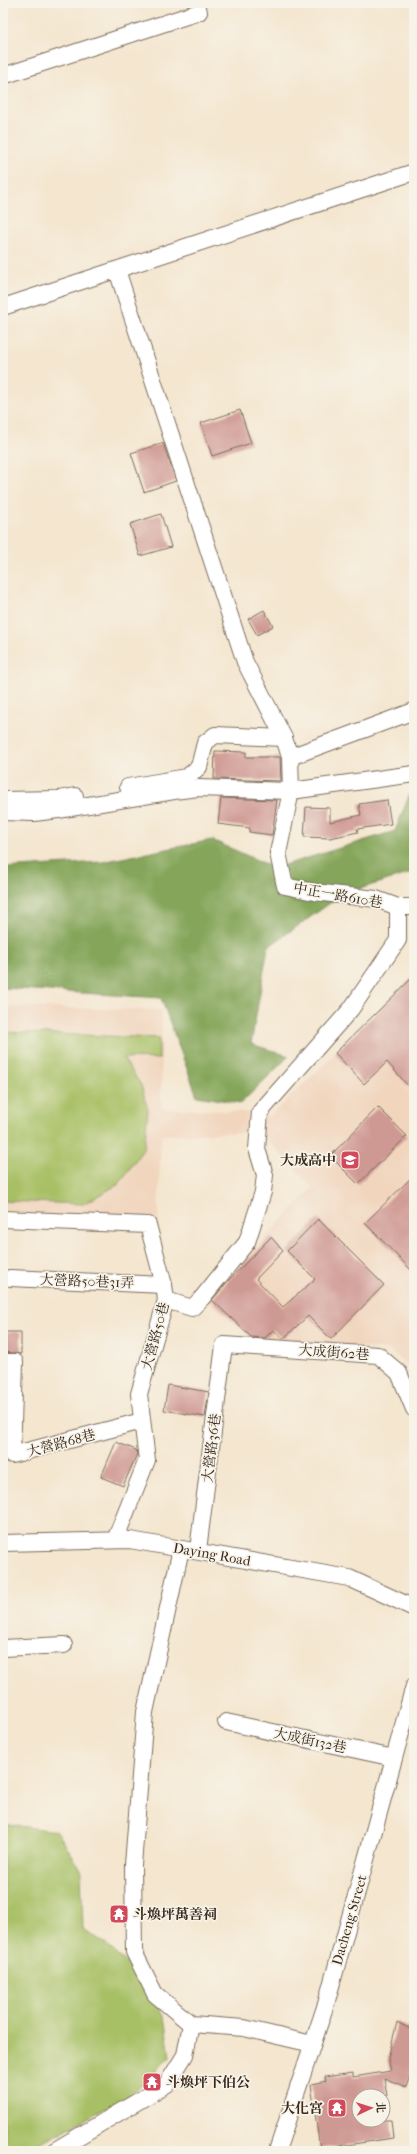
<svg xmlns="http://www.w3.org/2000/svg" width="417" height="2154" viewBox="0 0 417 2154" font-family="'IM FELL French Canon','Noto Serif TC',serif">
  <rect width="100%" height="100%" fill="#f7f3e8"/>
  <filter id="ink" filterUnits="userSpaceOnUse"><feTurbulence type="fractalNoise" baseFrequency=".025" numOctaves="2"/><feDisplacementMap in="SourceGraphic" scale="8" xChannelSelector="R" yChannelSelector="G"/><feConvolveMatrix kernelMatrix="1 2 1 2 8 2 1 2 1" color-interpolation-filters="sRGB"/></filter>
  <filter id="wash" filterUnits="userSpaceOnUse"><feTurbulence type="fractalNoise" baseFrequency=".012" numOctaves="4" result="noise"/><feDisplacementMap in="SourceGraphic" scale="16" xChannelSelector="R" yChannelSelector="G"/><feGaussianBlur stdDeviation="0.9" result="paint"/><feColorMatrix in="noise" values="0 0 0 0 0 0 0 0 0 0 0 0 0 0 0 0 0 1.4 0 .05"/><feComposite in="paint" operator="in"/></filter>
  <g filter="url(#wash)">
    <rect width="100%" height="100%" fill="#f4e6cf"/>
    <g fill="#f1d5bd">
      <polygon points="414,979 414,1371 388,1349 260,1344 205,1299 313,1188 260,1132 261,1114 269,1117"/>
      <polygon points="3,1007 162,1010 161,1108 259,1113 258,1132 161,1135 158,1223 3,1214"/>
    </g>
    <g fill="#a7c065" stroke="#717542">
      <polygon points="3,1032 159,1038 159,1059 123,1058 141,1085 148,1110 144,1148 119,1184 83,1204 3,1201"/>
      <polygon points="3,1824 57,1831 81,1871 83,1929 103,1942 130,1966 155,2001 164,2016 170,2057 132,2095 24,2151 3,2151"/>
    </g>
    <polygon fill="#85a65a" stroke="#60683c" points="414,790 414,872 343,894 268,947 251,1044 289,1056 241,1103 197,1096 161,998 3,988 3,868 102,862 212,840 275,868 395,831 411,791"/>
    <g id="blocks">
      <g fill="#cf9993">
        <polygon points="240,410 251,443 212,456 201,423"/>
        <polygon points="163,443 176,481 144,492 131,453"/>
        <polygon points="161,514 171,547 140,556 130,524"/>
        <polygon points="264,610 273,626 257,635 248,619"/>
        <polygon points="215,751 246,752 246,757 280,757 281,781 214,779"/>
        <polygon points="221,798 277,800 272,835 249,832 250,828 218,824"/>
        <polygon points="387,800 391,824 357,829 358,832 330,838 304,837 306,807 330,808 330,822 361,815 359,804"/>
        <polygon points="414,976 414,1079 408,1086 387,1062 364,1084 335,1053"/>
        <polygon points="378,1107 407,1136 358,1184 330,1156"/>
        <polygon points="414,1175 414,1273 365,1223"/>
        <polygon points="318,1219 384,1285 331,1339 308,1316 283,1339 273,1330 265,1338 251,1337 212,1300 228,1281 271,1237 283,1251 256,1279 283,1307 315,1279 287,1251"/>
        <polygon points="3,1332 21,1332 21,1354 3,1352"/>
        <polygon points="168,1385 209,1392 205,1417 164,1410"/>
        <polygon points="116,1442 136,1450 137,1454 123,1486 101,1477"/>
        <polygon points="397,2022 414,2031 414,2065 406,2087 384,2078 387,2096 359,2096 359,2120 391,2120 393,2138 320,2149 311,2084 326,2081 325,2077 353,2073 353,2077 391,2071 388,2058"/>
      </g>
    </g>
  </g>
  <g filter="url(#ink)">
    <use href="#blocks" fill-opacity="0" stroke="#7c6c5c" stroke-width="1"/>
    <g fill="none" stroke-linecap="round" stroke-linejoin="round">
      <defs>
        <g id="minor">
          <polyline points="3,76 199,12"/>
          <polyline points="117,270 245,662 284,738 290,757 291,791 278,853 285,886 314,892 376,899 398,907 414,907"/>
          <polyline points="3,307 414,172"/>
          <polyline points="290,757 414,711"/>
          <polyline points="128,787 187,777 199,767 205,743 215,735 284,738"/>
          <polyline points="3,800 59,799 75,796"/>
          <polyline points="3,812 34,813 58,810 174,791 198,788 291,791 414,774"/>
          <polyline points="3,1219 148,1225 164,1285 166,1300 139,1394 147,1460 115,1540"/>
          <polyline points="10,1278 164,1285"/>
          <polyline points="166,1300 192,1308 202,1298 247,1242 263,1192 265,1175 257,1149 260,1112 351,1009 398,940 398,907"/>
          <polyline points="3,1362 15,1362 12,1455 142,1421"/>
          <polyline points="3,1543 130,1540 349,1578 414,1608"/>
          <polyline points="181,1549 145,1712 133,1865 134,1952 155,1994 191,2024 244,2028 312,2044"/>
          <polyline points="198,1550 224,1345 378,1355 399,1373 414,1409"/>
          <polyline points="3,1648 64,1645"/>
          <polyline points="226,1722 394,1758"/>
          <polyline points="54,2151 167,2084 185,2055 191,2024"/>
          <polyline points="277,2151 326,2004 414,1686"/>
        </g>
      </defs>
      <use href="#minor" stroke="#7c6c5c" stroke-width="18"/>
      <use href="#minor" stroke="#fff" stroke-width="16"/>
    </g>
  </g>
  <defs>
    <symbol id="school-square" viewBox="-11 -11 22 22"><rect x="-9" y="-9" width="18" height="18" rx="4" fill="#d1495b" stroke="#f7f3e8"/><path d="M0-5L7-2L0 1L-7-2ZM-4 1L0 2.5L4 1V4Q0 6-4 4Z" fill="#fff"/></symbol>
    <symbol id="temple-square" viewBox="-11 -11 22 22"><rect x="-9" y="-9" width="18" height="18" rx="4" fill="#d1495b" stroke="#f7f3e8"/><path d="M0-6L5-2H3V0L6.5 2.5H4V6H1.5V3h-3V6H-4V2.5H-6.5L-3 0V-2H-5Z" fill="#fff"/></symbol>
  </defs>
  <g fill-rule="evenodd">
    <use href="#school-square" x="339" y="1149" width="22" height="22"/>
    <use href="#temple-square" x="108" y="1903" width="22" height="22"/>
    <use href="#temple-square" x="141" y="2071" width="22" height="22"/>
    <use href="#temple-square" x="326" y="2097" width="22" height="22"/>
  </g>
  <g text-anchor="middle" stroke-width="3.5" stroke-linejoin="round" paint-order="stroke">
    <g font-size="14" fill="#3b2a1e" stroke="#f7f3e8">
      <text transform="translate(338 895) rotate(10)" y="5">中正一路610巷</text>
      <text transform="translate(87 1281) rotate(2)" y="5">大營路50巷31弄</text>
      <text transform="translate(155 1336) rotate(-75)" y="5">大營路50巷</text>
      <text transform="translate(334 1352) rotate(4)" y="5">大成街62巷</text>
      <text transform="translate(61 1443) rotate(-15)" y="5">大營路68巷</text>
      <text transform="translate(211 1448) rotate(-83)" y="5">大營路36巷</text>
      <text transform="translate(212 1554) rotate(10)" y="5">Daying Road</text>
      <text transform="translate(310 1740) rotate(12)" y="5">大成街132巷</text>
      <text transform="translate(349 1920) rotate(-74)" y="5">Dacheng Street</text>
    </g>
    <g font-size="14" font-weight="bold" fill="#3b2a1e" stroke="#f7f3e8" text-anchor="end">
      <text x="336" y="1165">大成高中</text>
      <text x="133" y="1919" text-anchor="start">斗煥坪萬善祠</text>
      <text x="166" y="2087" text-anchor="start">斗煥坪下伯公</text>
      <text x="323" y="2113">大化宮</text>
    </g>
  </g>
  <rect width="417" height="2154" fill="none" stroke="#f7f3e8" stroke-width="16"/>
  <g transform="translate(371 2108) rotate(86)"><circle r="19" fill="#f7f3e8" stroke="#aca397"/>
  <path d="M0-3L7 15L0 10L-7 15Z" fill="#d1495b"/>
  <text y="-6" font-size="11" font-weight="bold" text-anchor="middle" fill="#3b2a1e">北</text>
  </g>
</svg>
